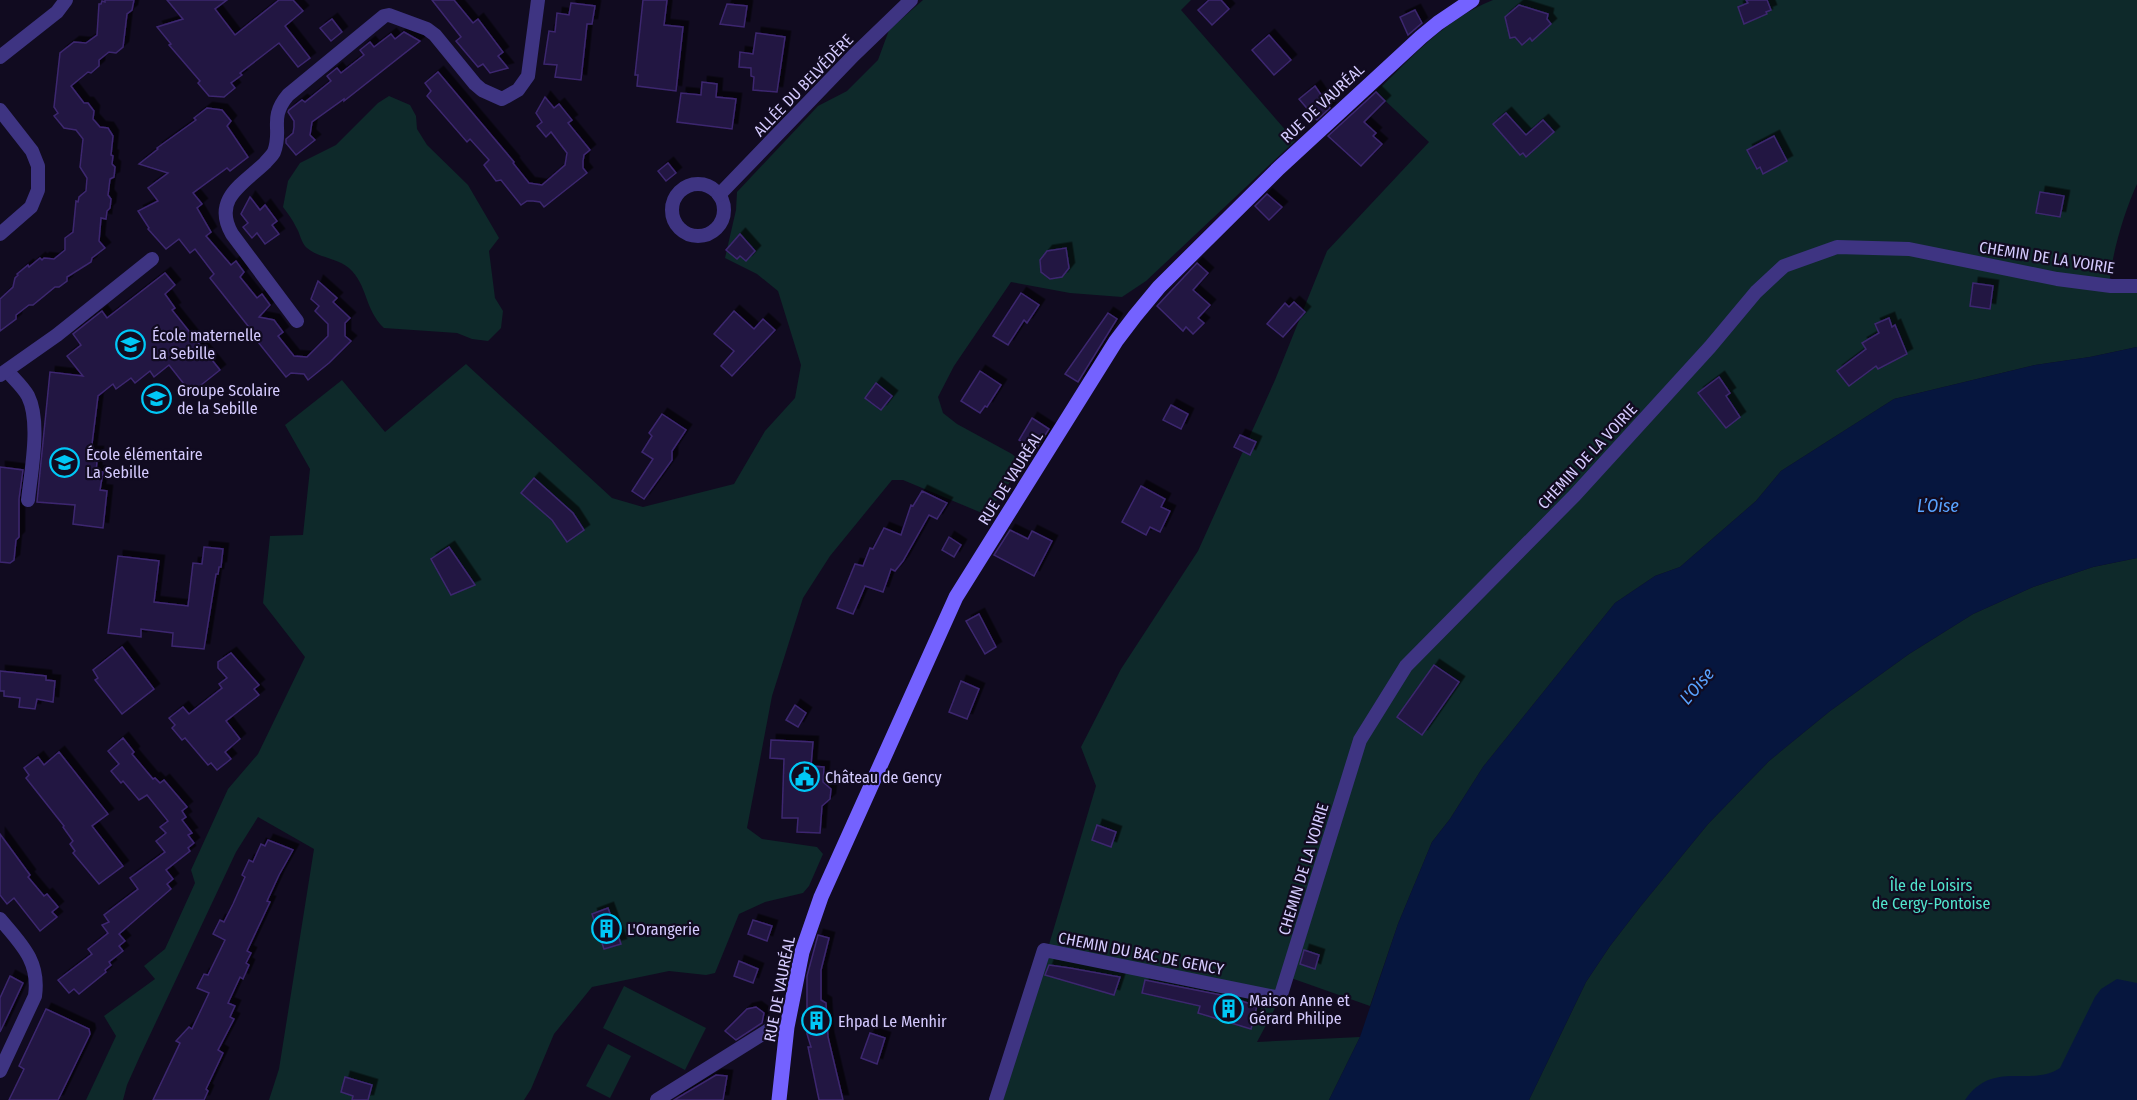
<svg xmlns="http://www.w3.org/2000/svg" width="2137" height="1100" viewBox="0 0 2137 1100" font-family="'Fira Sans Condensed',sans-serif">
  <defs>
    <filter id="shadow"><feDropShadow dx="5.5" dy="-5.5" stdDeviation="0" flood-color="#0009"/></filter>
  </defs>
  <rect width="100%" height="100%" fill="#110b20"/>
  <g fill="#0e292a">
    <polygon points="923,0 1191,0 1181,10 1295,141 1146,281 1122,297 1070,293 1011,282 954,366 938,397 943,413 957,424 1012,454 1019,460 1021,467 994,504 982,513 903,480 892,480 830,556 803,598 772,696 747,828 762,839 817,847 823,854 809,886 803,893 765,902 739,914 715,973 706,975 669,971 592,987 554,1034 531,1089 524,1100 269,1100 279,1069 314,849 258,817 236,852 140,1056 127,1085 123,1100 86,1100 116,1036 104,1016 155,979 144,966 165,949 195,883 191,870 228,789 258,754 305,657 263,603 270,536 303,535 310,469 285,425 342,380 385,432 466,364 612,498 643,507 734,484 765,431 795,398 801,365 778,291 757,274 725,258 736,210 737,192 818,106 847,91 878,60 889,30"/>
    <path d="M1493,0H2137V184C2124,212 2110,259 2109,290L2137,291V347L2090,357L2035,365L1894,399L1781,471L1756,501L1680,567L1655,576L1615,603L1483,767L1450,819L1432,842L1398,924L1370,1006L1291,978L1257,1042L1360,1037L1329,1100H1003L1096,786L1081,747L1121,669L1198,551L1275,380L1327,251L1429,142L1376,92C1412,57 1445,19 1493,0Z"/>
    <path d="M389,96L410,105L416,116L417,129L427,145L468,185L499,238L489,251L495,298L503,311L501,328L488,341L472,339L457,333L384,328C364,309 368,285 349,268C337,258 319,258 307,248C301,243 300,233 296,227C293,220 288,214 283,207L288,181L300,163L336,145L378,103Z"/>
    <polygon points="2137,558 2137,1100 1529,1100 1586,982 1610,946 1640,907 1708,824 1769,761 1830,711 1909,654 1973,614 2033,587 2093,567"/>
    <polygon points="624,986 706,1028 685,1070 603,1028"/>
    <polygon points="608,1044 631,1056 610,1098 586,1086"/>
  </g>
  <g fill="#06163e">
    <polygon points="2137,347 2137,558 2093,567 2033,587 1973,614 1909,654 1830,711 1769,761 1708,824 1640,907 1610,946 1586,982 1529,1100 1329,1100 1360,1037 1398,924 1432,842 1450,819 1483,767 1615,603 1655,576 1680,567 1756,501 1781,471 1894,399 2035,365 2090,357"/>
    <path d="M2117,979L2137,983V1100H1965C1993,1059 2030,1088 2060,1068L2095,997L2101,989Z"/>
  </g>
  <g fill="#231742" stroke="#3c276f" stroke-width="1.5" filter="url(#shadow)">
    <polygon points="105,0 134,0 132,10 127,14 123,47 116,53 109,52 99,60 99,66 91,73 88,72 71,86 84,103 88,103 94,111 93,119 100,127 108,128 113,136 111,155 113,156 112,164 115,167 114,177 110,179 108,195 111,199 110,208 107,211 106,219 101,218 99,241 105,248 92,258 91,262 67,277 67,281 59,287 55,287 33,305 29,305 16,315 16,319 0,331 0,299 13,287 15,278 18,275 17,274 28,265 29,267 40,258 42,260 44,258 54,259 65,250 65,238 73,232 76,201 78,202 79,197 86,191 87,178 80,167 83,139 76,130 64,128 54,116 58,113 54,107 60,53 74,42 86,43 97,35 99,4 101,4 102,1 105,2"/>
    <polygon points="167,0 227,0 215,9 235,35 279,0 293,0 303,11 285,26 310,58 298,67 279,43 240,73 242,75 231,83 235,88 224,97 209,96 198,83 200,81 169,45 171,44 157,27 183,19"/>
    <polygon points="432,0 454,0 473,23 478,19 503,52 498,56 508,68 490,73 483,64 478,67 456,41 461,37"/>
    <polygon points="643,0 667,0 664,25 683,27 676,91 637,86 638,75 635,75"/>
    <polygon points="1209,0 1221,0 1229,9 1212,25 1198,10"/>
    <polygon points="1746,0 1767,0 1771,10 1766,12 1767,14 1744,24 1738,7 1748,3"/>
    <polygon points="571,3 595,6 592,24 587,24 581,80 555,77 557,65 544,64 549,31 555,32 557,13 569,15"/>
    <polygon points="727,4 747,6 744,27 720,24"/>
    <polygon points="1519,5 1548,14 1547,19 1551,24 1532,41 1530,38 1522,45 1515,37 1510,38 1505,17"/>
    <polygon points="1415,10 1422,23 1408,35 1400,17"/>
    <polygon points="332,19 342,32 331,41 320,28"/>
    <polygon points="404,32 420,41 344,101 344,99 312,122 310,135 315,140 296,155 286,143 286,139 293,133 294,127 294,121 288,112 289,110 302,100 305,102 331,81 327,76 337,68 341,73 364,55 360,50 370,42 374,47 391,34 395,39"/>
    <polygon points="756,33 785,37 777,92 753,90 754,77 751,76 751,68 739,67 740,52 753,54"/>
    <polygon points="1269,35 1291,60 1274,75 1252,50"/>
    <polygon points="438,72 514,162 513,163 529,183 542,185 565,165 567,153 551,132 546,137 537,126 542,122 536,113 545,97 554,108 559,104 572,120 568,123 590,150 584,155 583,161 583,168 587,173 544,207 540,202 533,201 527,201 521,205 501,180 496,181 484,165 489,160 470,139 467,142 427,96 431,91 425,83"/>
    <polygon points="702,82 717,84 716,97 736,99 732,129 677,122 681,93 701,95"/>
    <polygon points="1315,86 1330,108 1317,120 1299,99"/>
    <polygon points="1376,92 1385,101 1364,122 1376,133 1373,136 1382,144 1361,166 1328,136"/>
    <polygon points="207,108 222,110 231,121 227,126 248,157 230,171 227,168 193,193 202,204 197,208 211,232 206,236 231,265 236,261 244,272 240,277 257,298 262,294 270,305 259,317 274,320 283,332 278,336 294,356 307,357 328,336 328,324 315,311 319,306 311,299 318,281 337,298 333,302 350,318 345,323 345,336 351,341 329,363 308,380 304,374 291,373 286,377 258,342 260,341 210,278 214,274 195,249 190,253 179,239 166,249 148,229 149,228 138,211 158,201 148,188 168,173 139,164 158,149 157,148 196,120 194,118"/>
    <polygon points="1506,113 1526,135 1543,120 1554,132 1526,157 1523,153 1520,155 1493,124"/>
    <polygon points="1774,136 1787,161 1763,174 1760,167 1757,169 1747,150"/>
    <polygon points="668,163 676,173 666,181 658,171"/>
    <polygon points="2040,192 2064,196 2060,217 2036,213"/>
    <polygon points="1267,194 1282,207 1269,220 1255,206"/>
    <polygon points="250,197 260,210 265,205 277,221 272,225 279,234 265,244 257,233 252,238 243,227 248,223 241,214"/>
    <polygon points="740,234 755,251 746,261 740,256 737,259 726,250"/>
    <polygon points="1066,248 1069,268 1062,277 1050,279 1041,272 1040,260 1047,251"/>
    <polygon points="1197,263 1208,273 1193,290 1210,305 1198,318 1204,323 1193,334 1186,327 1183,331 1157,306"/>
    <polygon points="165,273 175,285 165,294 175,308 172,310 220,370 191,393 169,365 154,377 150,371 135,383 131,378 116,389 113,384 98,396 91,452 98,452 96,471 103,472 100,490 107,491 103,528 73,524 75,505 37,502 50,372 83,376 67,356 81,345 73,334 102,311 107,318"/>
    <polygon points="1973,283 1993,286 1990,309 1970,306"/>
    <polygon points="1021,293 1039,305 1027,323 1024,320 1008,345 993,336"/>
    <polygon points="1294,302 1305,312 1283,337 1267,324 1285,303 1289,307"/>
    <polygon points="734,311 754,329 763,319 775,330 732,376 721,366 734,351 714,334"/>
    <polygon points="1108,313 1117,319 1078,382 1065,374"/>
    <polygon points="1889,318 1892,327 1895,325 1907,354 1878,369 1876,366 1849,386 1837,371 1866,349 1862,343 1879,333 1875,324"/>
    <polygon points="980,371 1001,385 987,407 985,406 980,413 961,401"/>
    <polygon points="1719,377 1730,393 1726,396 1740,417 1726,428 1698,393"/>
    <polygon points="876,383 892,396 881,410 865,398"/>
    <polygon points="1171,405 1188,414 1181,429 1163,420"/>
    <polygon points="662,414 686,430 672,451 672,460 644,499 632,491 653,459 642,452 652,436 649,433"/>
    <polygon points="1032,418 1049,429 1035,451 1019,440"/>
    <polygon points="1240,435 1256,442 1250,455 1234,447"/>
    <polygon points="0,467 23,470 19,499 19,537 16,540 14,560 10,563 0,562"/>
    <polygon points="534,478 573,513 584,530 567,542 552,520 521,493"/>
    <polygon points="1141,486 1165,499 1161,507 1170,511 1160,532 1150,527 1146,535 1122,522"/>
    <polygon points="922,491 947,503 937,519 929,515 903,561 895,571 891,569 883,592 865,586 853,614 837,608 855,564 863,566 870,548 873,549 884,528 901,535 911,505 913,506"/>
    <polygon points="1010,530 1028,539 1032,531 1052,541 1034,576 994,555"/>
    <polygon points="949,537 961,545 954,557 942,550"/>
    <polygon points="204,547 223,549 221,567 219,567 218,574 216,574 204,649 172,646 173,633 141,629 141,637 108,633 118,556 159,561 154,602 188,606 193,563 202,564"/>
    <polygon points="449,547 475,585 451,595 431,559"/>
    <polygon points="979,614 996,647 985,654 966,621"/>
    <polygon points="122,647 154,689 122,714 95,680 98,678 93,670"/>
    <polygon points="231,653 259,685 254,689 259,695 226,721 240,739 225,752 231,759 217,770 211,763 208,765 185,738 182,740 172,728 175,725 169,718 183,707 189,714 222,688 219,684 227,678 218,668 218,662"/>
    <polygon points="1434,665 1459,682 1422,735 1397,717"/>
    <polygon points="0,671 46,676 46,680 55,681 53,702 37,699 35,709 19,707 20,698 4,696 4,691 0,691"/>
    <polygon points="961,681 979,689 967,719 949,712"/>
    <polygon points="795,705 806,713 798,727 786,720"/>
    <polygon points="123,738 134,752 132,754 153,779 155,778 160,783 164,780 187,807 182,811 186,817 182,820 192,833 188,835 194,843 188,848 190,851 166,870 173,879 167,884 171,889 119,934 125,941 119,946 123,951 109,962 111,965 105,970 106,972 79,994 74,989 69,993 58,980 92,954 88,949 108,933 102,925 109,922 104,915 138,889 130,878 165,852 156,841 166,833 160,827 168,821 147,795 139,800 123,781 121,783 111,771 119,764 108,751"/>
    <polygon points="771,740 813,742 811,766 824,767 823,782 831,789 830,799 822,806 820,833 797,832 798,818 782,818 784,759 770,758"/>
    <polygon points="59,752 108,814 92,826 123,866 99,884 73,853 75,851 70,844 73,841 63,827 64,826 26,778 29,775 24,768 38,757 44,765"/>
    <polygon points="1097,825 1116,832 1111,847 1092,840"/>
    <polygon points="0,834 30,875 28,877 44,896 47,894 58,907 52,912 57,917 40,931 14,898 7,904 0,895"/>
    <polygon points="268,840 293,850 279,875 267,901 270,902 247,951 251,953 246,963 249,965 243,979 240,977 228,1003 235,1006 230,1017 234,1019 218,1050 223,1053 206,1089 208,1091 204,1100 153,1100 180,1043 176,1041 189,1027 192,1029 209,993 197,988 204,974 208,975 225,940 213,934 220,920 224,922 233,904 245,877 242,875 249,860 253,862 261,844 265,846"/>
    <polygon points="608,908 621,944 604,949 592,914"/>
    <polygon points="753,920 772,926 767,941 748,934"/>
    <polygon points="818,935 829,938 821,970 821,1000 826,1003 828,1037 843,1100 819,1100 808,1047 811,1047 807,1034 807,976"/>
    <polygon points="1304,950 1319,955 1315,969 1300,964"/>
    <polygon points="739,961 758,969 753,983 734,976"/>
    <polygon points="1049,965 1070,968 1120,977 1114,995 1045,975"/>
    <polygon points="10,976 23,983 0,1032 0,998"/>
    <polygon points="1145,980 1226,996 1257,1006 1251,1029 1198,1013 1200,1006 1142,993"/>
    <polygon points="756,1007 764,1013 762,1023 736,1040 725,1031 747,1009"/>
    <polygon points="46,1009 89,1029 90,1034 58,1100 9,1100 24,1069 19,1066"/>
    <polygon points="870,1033 885,1038 877,1064 861,1058"/>
    <polygon points="716,1075 727,1076 723,1100 674,1100"/>
    <polygon points="345,1077 372,1085 368,1100 352,1100 353,1096 341,1092"/>
  </g>
  <g fill="none" stroke-linecap="round" stroke-linejoin="round">
    <g stroke="#3e3482" stroke-width="14">
      <polyline points="0,57 57,12 66,0"/>
      <polyline points="0,110 32,151 38,166 38,190 31,207 0,234"/>
      <circle cx="698" cy="210" r="26"/>
      <polyline points="719,195 854,55 911,0"/>
      <path d="M297,321L232,234C212,199 243,184 265,163C268,159 272,156 274,152C283,129 268,119 288,95L384,16L389,15L427,29L435,35L475,84L482,90L502,99L518,90L528,76L538,0"/>
      <path d="M7,371C14,379 23,387 28,396C41,422 31,471 28,500"/>
      <polyline points="0,375 57,335 152,259"/>
      <path d="M0,919C21,944 40,961 35,996L0,1071"/>
      <polyline points="657,1100 775,1026 787,1027"/>
      <polyline points="996,1100 1044,950 1280,998 1360,740 1406,666 1575,495 1710,347 1756,292 1784,266 1837,247 1909,249 2057,279 2111,286 2137,286"/>
    </g>
    <polyline stroke="#7462ff" stroke-width="15" points="779,1100 787,1027 802,952 821,897 956,597 1116,341 1135,316 1159,287 1279,168 1421,37 1438,23 1472,0"/>
  </g>
  <defs>
    <symbol id="school-ring" viewBox="-11 -11 22 22"><circle r="9.5" fill="#110b20" stroke="#00c7f6" stroke-width="1.5"/><path d="M0-5L7-2L0 1L-7-2ZM-4 1L0 2.5L4 1V4Q0 6-4 4Z" fill="#00c7f6"/></symbol>
    <symbol id="civic-ring" viewBox="-11 -11 22 22"><circle r="9.5" fill="#110b20" stroke="#00c7f6" stroke-width="1.5"/><path d="M-.6-6.5H3V-4.5H.6V-3L4-1V1h2V6H-6V1h2V-1L-.6-3ZM-1.2 2.5V6h2.4V2.5Z" fill="#00c7f6"/></symbol>
    <symbol id="building-ring" viewBox="-11 -11 22 22"><circle r="9.5" fill="#110b20" stroke="#00c7f6" stroke-width="1.5"/><path d="M-4-6H4V6H1V3H-1V6H-4ZM-2.5-4.3h1.7v1.8h-1.7ZM.8-4.3h1.7v1.8H.8ZM-2.5-1h1.7V.8h-1.7ZM.8-1h1.7V.8H.8Z" fill="#00c7f6"/></symbol>
  </defs>
  <g fill-rule="evenodd">
    <use href="#school-ring" x="114" y="328" width="33" height="33"/>
    <use href="#school-ring" x="140" y="382" width="33" height="33"/>
    <use href="#school-ring" x="48" y="446" width="33" height="33"/>
    <use href="#civic-ring" x="788" y="760" width="33" height="33"/>
    <use href="#building-ring" x="590" y="912" width="33" height="33"/>
    <use href="#building-ring" x="1212" y="992" width="33" height="33"/>
    <use href="#building-ring" x="800" y="1004" width="33" height="33"/>
  </g>
  <g text-anchor="middle" stroke-width="4.5" stroke-linejoin="round" paint-order="stroke">
    <g font-size="16" fill="#d5cbff" stroke="#110b20">
      <text transform="translate(803 85) rotate(-46)" y="6">ALLÉE DU BELVÉDÈRE</text>
      <text transform="translate(1322 103) rotate(-43)" y="6">RUE DE VAURÉAL</text>
      <text transform="translate(2047 257) rotate(9)" y="6">CHEMIN DE LA VOIRIE</text>
      <text transform="translate(1587 456) rotate(-47)" y="6">CHEMIN DE LA VOIRIE</text>
      <text transform="translate(1010 478) rotate(-58)" y="6">RUE DE VAURÉAL</text>
      <text transform="translate(1303 869) rotate(-73)" y="6">CHEMIN DE LA VOIRIE</text>
      <text transform="translate(1141 953) rotate(11)" y="6">CHEMIN DU BAC DE GENCY</text>
      <text transform="translate(779 989) rotate(-79)" y="6">RUE DE VAURÉAL</text>
    </g>
    <g font-size="16" fill="#d5cbff" stroke="#110b20" text-anchor="start">
      <text x="152" y="341">École maternelle<tspan x="152" dy="18">La Sebille</tspan></text>
      <text x="177" y="396">Groupe Scolaire<tspan x="177" dy="18">de la Sebille</tspan></text>
      <text x="86" y="460">École élémentaire<tspan x="86" dy="18">La Sebille</tspan></text>
      <text x="825" y="783">Château de Gency</text>
      <text x="627" y="935">L'Orangerie</text>
      <text x="1249" y="1006">Maison Anne et<tspan x="1249" dy="18">Gérard Philipe</tspan></text>
      <text x="838" y="1027">Ehpad Le Menhir</text>
    </g>
    <g font-size="16" fill="#51e5cd" stroke="#110b20">
      <text x="1931" y="891">Île de Loisirs<tspan x="1931" dy="18">de Cergy-Pontoise</tspan></text>
    </g>
    <g font-size="18" font-style="italic" fill="#59a3ff" stroke="#110b20">
      <text x="1938" y="512">L’Oise</text>
      <text transform="translate(1697 686) rotate(-49)" y="6">L'Oise</text>
    </g>
  </g>
</svg>
